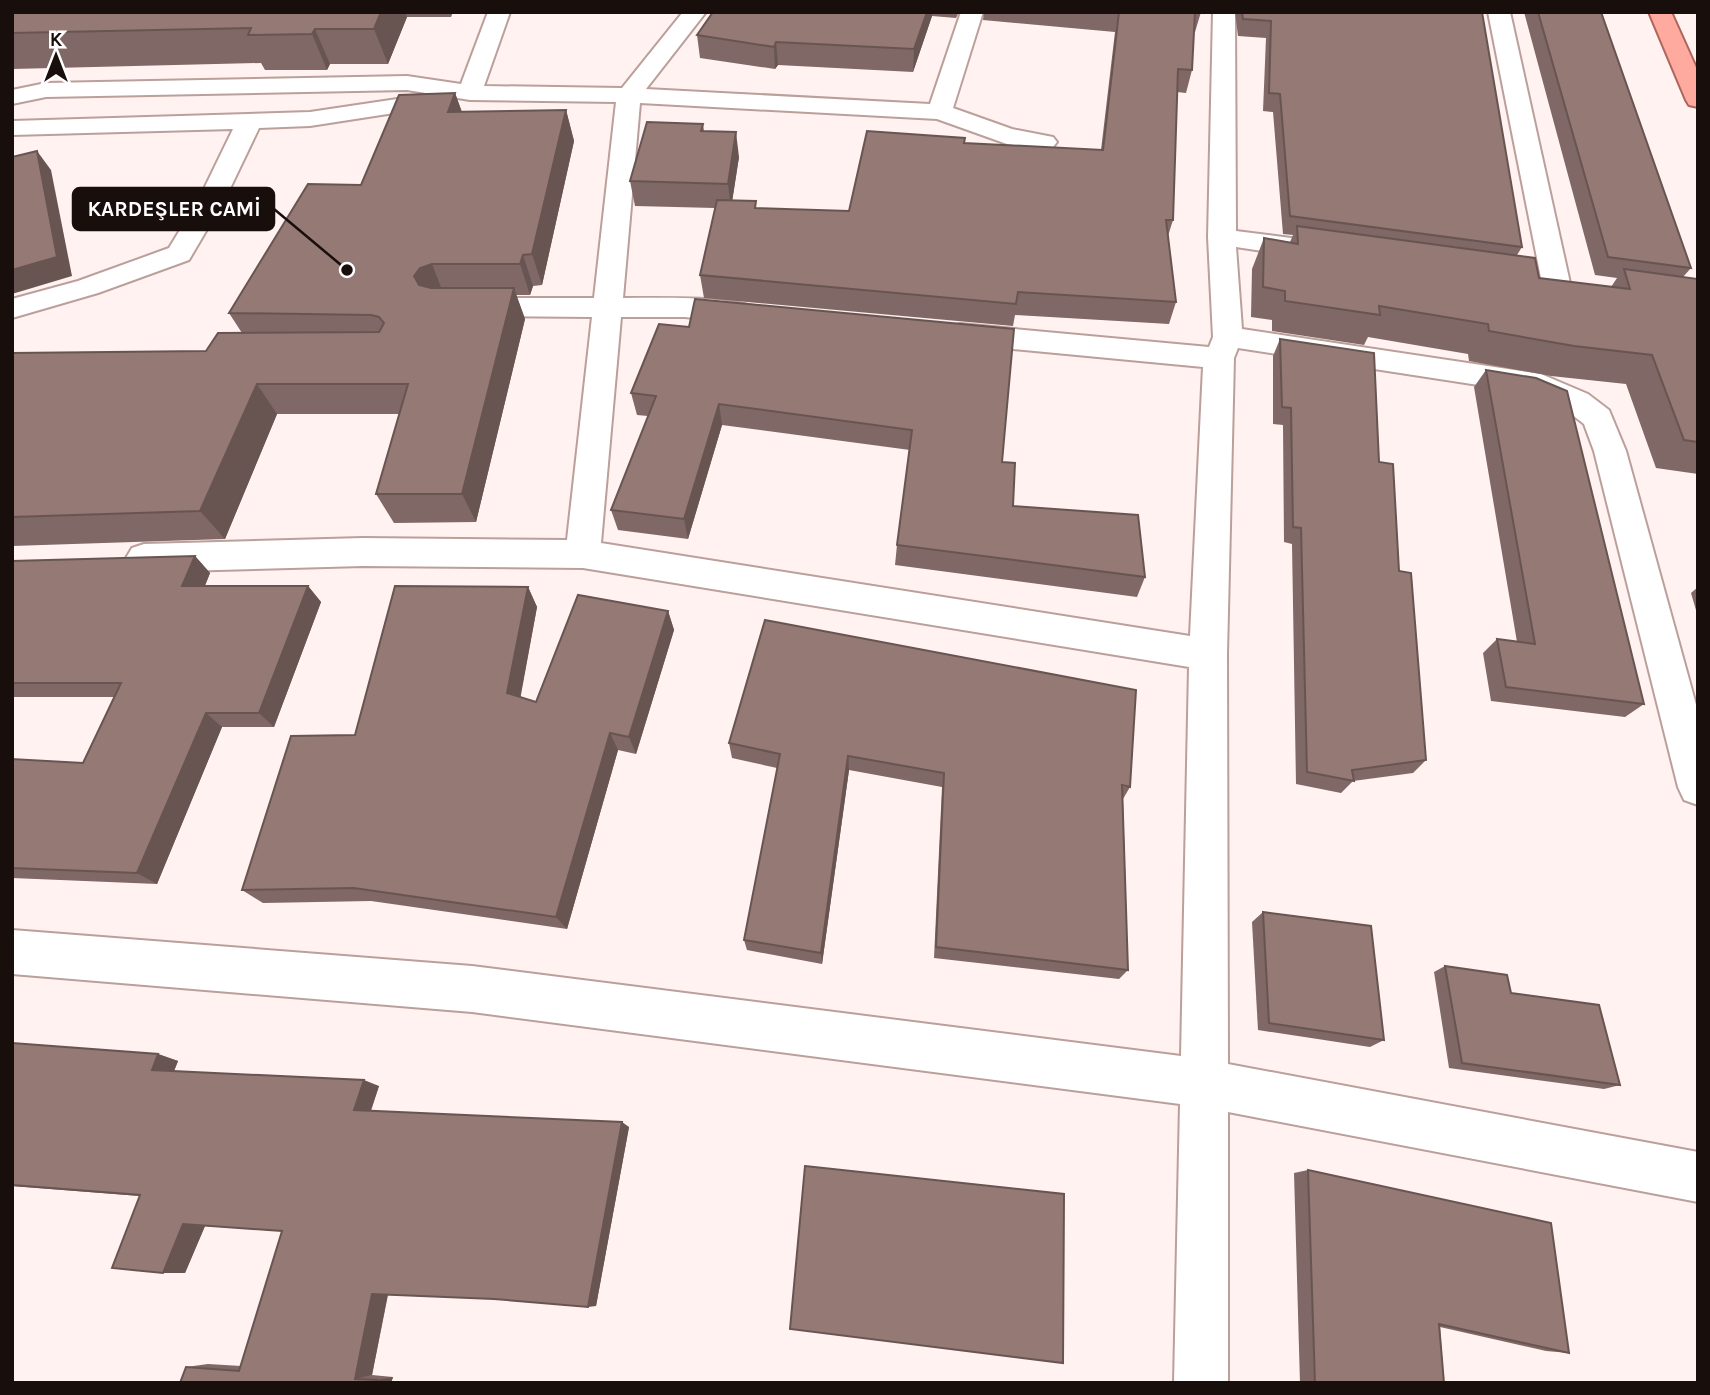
<svg xmlns="http://www.w3.org/2000/svg" width="1710" height="1395" viewBox="0 0 1710 1395" font-family="Karla,sans-serif">
  <rect width="100%" height="100%" fill="#fff2f0"/>
  <g fill="none" stroke-linecap="round" stroke-linejoin="round">
    <defs>
      <g id="minor">
        <path d="M488,12H510L484,86L622,88L683,12H706L646,89L930,104L961,12H983L953,108L1012,129L1053,137L1057,142L1053,147L1044,150L1007,144L937,119L640,103L623,298C667,298 715,296 757,307L762,314L757,321L747,324L685,317H621L601,543L1190,636L1203,367L960,344L949,341L945,334L949,327L960,324L1209,347L1213,337L1208,237L1213,12H1235L1236,231L1314,241L1324,244L1328,250L1324,256L1314,259L1236,247L1242,329L1541,374L1588,394L1609,410L1626,451L1698,712V805L1684,800L1678,787L1594,451L1584,424L1566,410L1524,392L1238,348L1234,358L1227,654L1228,1064L1698,1152V1202L1228,1112V1383H1174L1180,1104L472,1012L12,974V930L472,966L1181,1056L1189,667L583,568L363,566L144,572L132,568L126,558L132,548L144,544L363,538L567,540L592,317L468,316L458,314L453,307L458,300L468,298H594L616,102L470,100L407,90L46,97L12,104V90L46,83L407,76L461,84Z"/>
        <polygon points="1488,12 1510,12 1570,283 1566,289 1556,292 1546,289 1542,283"/>
        <polygon points="424,95 433,97 436,102 433,107 310,126 259,128 226,197 189,260 98,293 12,318 12,299 78,281 169,248 200,197 233,129 12,135 12,121 310,112"/>
      </g>
      <polygon id="trunk" points="1649,12 1671,12 1698,72 1698,107 1689,105 1686,100"/>
    </defs>
    <use href="#minor" stroke="#bb9f9a" stroke-width="4"/>
    <use href="#trunk" stroke="#ae665b" stroke-width="4"/>
    <use href="#minor" fill="#fff" fill-rule="evenodd"/>
    <use href="#trunk" fill="#feaa9e" fill-rule="evenodd"/>
  </g>
  <g fill="#7f6865">
    <polygon points="12,12 453,12 451,17 407,17 388,64 330,64 327,70 265,70 261,63 12,69"/>
    <polygon points="713,12 959,12 956,18 932,16 913,72 778,65 775,69 700,58 697,35"/>
    <polygon points="984,12 1201,12 1195,32 1194,32 1192,70 1186,93 1177,92 1173,220 1168,236 1176,302 1169,324 1015,315 1013,326 704,298 700,275 715,208 635,206 630,181 703,124 704,131 739,157 732,201 757,208 849,211 964,143 1101,150 1115,32 983,20"/>
    <polygon points="1235,12 1482,12 1522,247 1517,255 1539,278 1611,287 1617,278 1595,275 1524,12 1601,12 1691,268 1683,277 1698,279 1698,474 1656,468 1626,384 1551,376 1469,361 1468,354 1368,337 1364,345 1272,331 1272,320 1251,317 1252,269 1264,238 1290,242 1293,235 1283,234 1273,112 1263,111 1266,38 1238,36"/>
    <polygon points="455,93 462,112 566,110 574,141 542,285 533,286 530,295 516,295 525,319 476,522 394,523 376,494 400,414 277,414 225,539 12,546 12,353 206,351 242,333 229,313"/>
    <polygon points="659,324 1002,462 1013,506 1145,577 1137,597 895,565 897,545 910,450 722,425 688,539 618,530 611,510 648,416 637,415 631,393"/>
    <polygon points="1280,339 1379,462 1399,571 1426,760 1413,773 1353,781 1341,793 1296,784 1292,544 1284,542 1283,425 1273,424 1273,356"/>
    <polygon points="1486,370 1644,704 1625,717 1491,701 1483,653 1497,639 1517,642 1474,387"/>
    <polygon points="195,556 210,573 205,586 308,586 321,602 274,727 222,727 157,884 12,878 12,759 83,763 114,697 12,697 12,561"/>
    <polygon points="528,587 537,607 520,697 536,702 668,611 674,630 636,754 618,750 567,929 371,901 263,903 242,890 355,735"/>
    <polygon points="1698,587 1698,617 1691,593"/>
    <polygon points="729,743 1130,787 1123,799 1128,970 1119,979 934,958 942,787 849,770 822,964 747,950 744,940 777,768 732,758"/>
    <polygon points="1263,912 1384,1040 1370,1047 1258,1030 1252,922"/>
    <polygon points="1445,966 1620,1085 1604,1089 1449,1068 1434,972"/>
    <polygon points="12,1043 158,1054 178,1061 174,1071 379,1086 371,1111 629,1127 596,1306 494,1299 388,1295 372,1375 393,1377 391,1383 186,1367 208,1364 241,1366 282,1231 205,1226 185,1273 140,1196 12,1186"/>
    <polygon points="1308,1170 1569,1353 1546,1351 1440,1327 1444,1383 1300,1383 1294,1173"/>
  </g>
  <g fill="#685552">
    <polygon points="381,12 405,12 407,17 388,64 374,29"/>
    <polygon points="927,12 932,12 932,16 913,72 914,49"/>
    <polygon points="315,29 330,64 327,70 312,34"/>
    <polygon points="776,42 778,65 775,69 774,47"/>
    <polygon points="455,93 466,124 448,112"/>
    <polygon points="566,110 574,141 542,285 532,254"/>
    <polygon points="736,132 739,157 731,209 728,184"/>
    <polygon points="37,151 51,170 72,276 12,294 12,270"/>
    <polygon points="523,255 533,286 530,295 520,264"/>
    <polygon points="432,264 444,295 427,307 414,276 420,268"/>
    <polygon points="514,288 525,319 476,522 462,494"/>
    <polygon points="257,384 277,414 225,539 200,511"/>
    <polygon points="719,404 722,425 688,539 684,519"/>
    <polygon points="195,556 210,573 198,602 182,586"/>
    <polygon points="308,586 321,602 274,727 259,713"/>
    <polygon points="528,587 537,607 518,711 507,693"/>
    <polygon points="668,611 674,630 636,754 629,737"/>
    <polygon points="206,713 222,727 157,884 137,873"/>
    <polygon points="610,733 618,750 567,929 556,917"/>
    <polygon points="848,756 849,770 822,964 821,953"/>
    <polygon points="158,1054 178,1061 172,1076 152,1070"/>
    <polygon points="364,1080 379,1086 369,1115 354,1110"/>
    <polygon points="622,1122 629,1127 596,1306 588,1307"/>
    <polygon points="183,1224 205,1226 185,1273 163,1273"/>
    <polygon points="388,1293 372,1375 355,1379 372,1294"/>
    <polygon points="393,1377 391,1383 376,1383 377,1380"/>
  </g>
  <g fill="#947975" stroke="#685552" stroke-width="2">
    <polygon points="12,12 381,12 374,29 315,29 312,34 248,35 251,28 12,33"/>
    <polygon points="713,12 927,12 914,49 776,42 774,47 697,35"/>
    <polygon points="1119,12 1195,12 1192,70 1178,69 1173,220 1166,220 1176,302 1018,292 1016,304 700,275 717,200 756,201 755,208 849,211 867,131 965,138 964,143 1103,150"/>
    <polygon points="1242,12 1482,12 1522,247 1290,216 1280,94 1269,93 1271,21 1243,19"/>
    <polygon points="1538,12 1601,12 1691,268 1608,257"/>
    <polygon points="455,93 448,112 566,110 532,254 523,255 520,264 432,264 420,268 414,276 419,285 431,288 514,288 462,494 376,494 408,384 257,384 200,511 12,517 12,353 206,351 218,333 379,332 384,323 379,317 371,315 229,313 308,184 361,185 399,95"/>
    <polygon points="647,122 703,124 701,131 736,132 728,184 630,181"/>
    <polygon points="37,151 57,257 12,270 12,157"/>
    <polygon points="1297,226 1535,258 1539,278 1630,289 1624,269 1698,279 1698,442 1684,440 1652,355 1574,346 1489,331 1488,324 1379,306 1380,315 1285,301 1285,291 1263,287 1264,238 1298,244"/>
    <polygon points="695,299 1014,329 1002,462 1015,463 1013,506 1138,515 1145,577 897,545 912,430 719,404 684,519 611,510 656,396 631,393 659,324 689,327"/>
    <polygon points="1280,339 1374,353 1379,462 1393,464 1399,571 1411,573 1426,760 1352,770 1354,781 1307,772 1301,528 1293,527 1291,408 1282,407"/>
    <polygon points="1486,370 1536,378 1567,391 1644,704 1506,687 1497,639 1535,644"/>
    <polygon points="195,556 182,586 308,586 259,713 206,713 137,873 12,868 12,759 83,763 121,683 12,683 12,561"/>
    <polygon points="395,586 528,587 507,693 536,702 578,595 668,611 629,737 610,733 556,917 354,888 242,890 291,736 355,735"/>
    <polygon points="765,620 1136,690 1130,787 1122,785 1128,970 936,947 944,773 848,756 821,953 744,940 780,754 729,743"/>
    <polygon points="1263,912 1371,926 1384,1040 1269,1023"/>
    <polygon points="1445,966 1507,975 1511,993 1599,1005 1620,1085 1462,1063"/>
    <polygon points="12,1043 158,1054 152,1070 364,1080 354,1110 622,1122 588,1307 494,1299 372,1294 355,1379 377,1380 376,1383 180,1383 186,1367 239,1371 282,1231 183,1224 163,1273 112,1268 140,1195 12,1185"/>
    <polygon points="805,1166 1064,1194 1063,1363 790,1329"/>
    <polygon points="1308,1170 1551,1223 1569,1353 1439,1324 1444,1383 1315,1383"/>
  </g>
  <path fill="none" stroke="#180e0c" stroke-width="2.5" d="M347 270L274 209"/>
  <circle fill="#180e0c" stroke="#fff" stroke-width="2.5" cx="347" cy="270" r="7"/>
  <rect fill="#180e0c" stroke="#180e0c" stroke-width="2.5" x="73" y="188" width="201" height="42" rx="7"/>
  <g font-size="21" text-anchor="middle" font-weight="bold" fill="#fff">
    <text x="174" y="216">KARDEŞLER CAMİ</text>
  </g>
  <rect width="1710" height="1395" fill="none" stroke="#180e0c" stroke-width="28"/>
  <g transform="translate(56 56)" stroke="#ffffff" stroke-width="5" paint-order="stroke">
  <path d="M0-5L12 26L0 18L-12 26Z" fill="#180e0c"/>
  <text y="-10" font-size="19" font-weight="bold" text-anchor="middle" fill="#180e0c">K</text>
  </g>
</svg>
